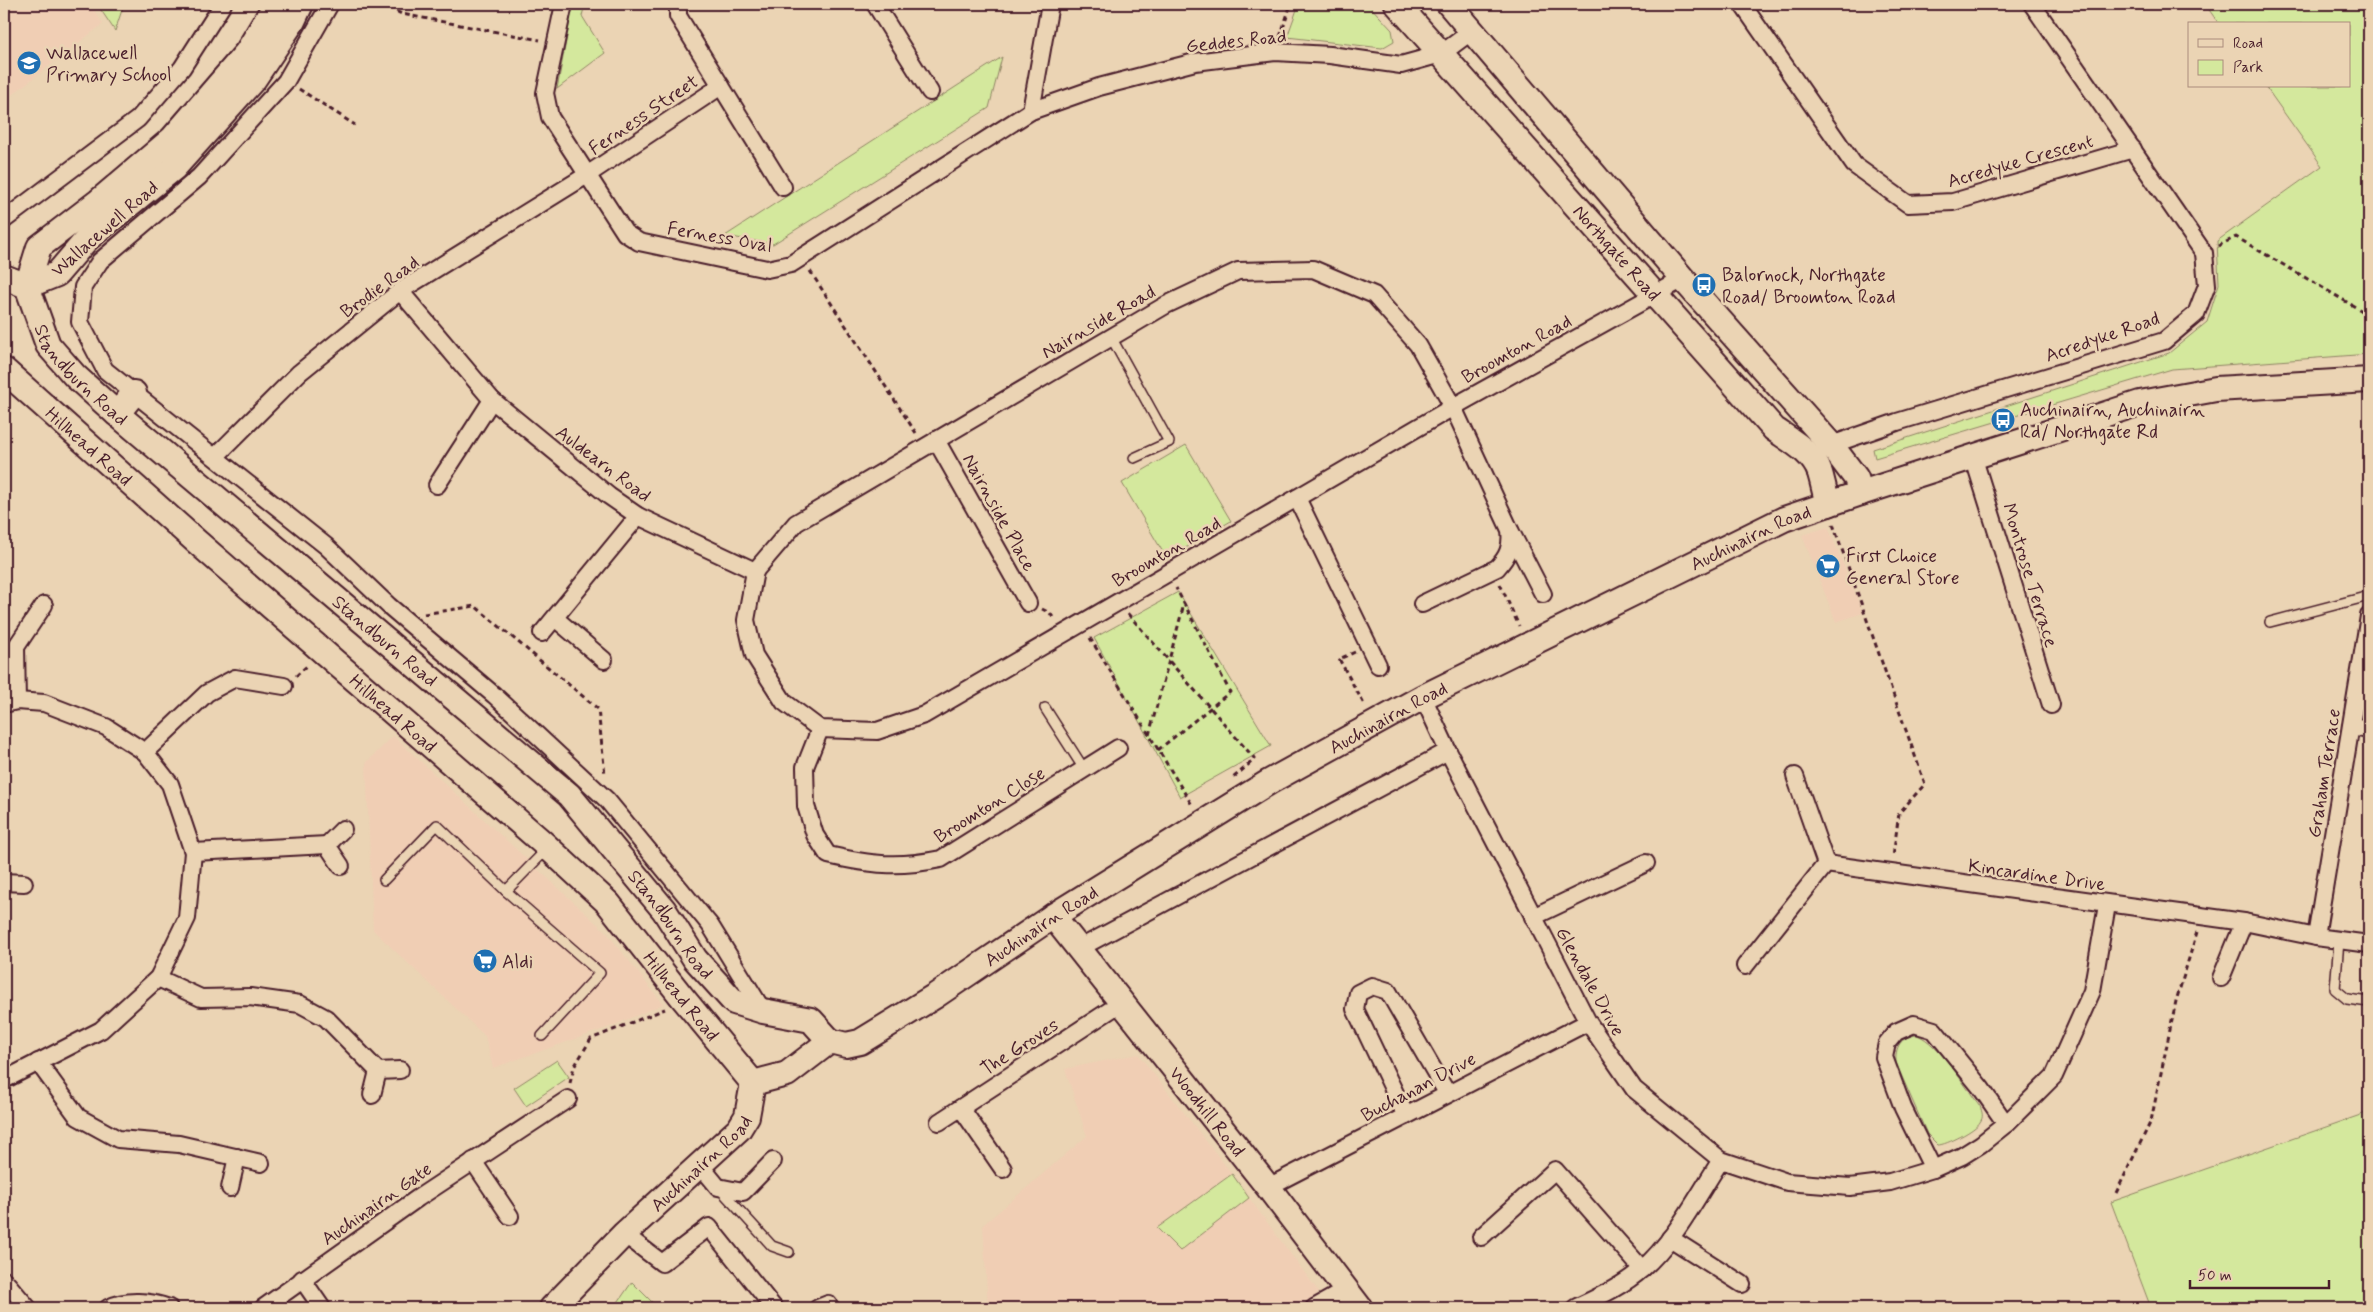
<svg xmlns="http://www.w3.org/2000/svg" width="2373" height="1312" viewBox="0 0 2373 1312" font-family="Mynerve,sans-serif">
  <rect width="100%" height="100%" fill="#ebd4b4"/>
  <filter id="ink" filterUnits="userSpaceOnUse"><feTurbulence type="fractalNoise" baseFrequency=".02" numOctaves="2"/><feDisplacementMap in="SourceGraphic" scale="10" xChannelSelector="R" yChannelSelector="G"/><feConvolveMatrix kernelMatrix="1 2 1 2 8 2 1 2 1" color-interpolation-filters="sRGB"/></filter>
  <g filter="url(#ink)">
    <g fill="#f0ceb4">
      <polygon points="4,4 90,4 103,24 4,101"/>
      <polygon points="1828,527 1863,613 1836,622 1802,535"/>
      <polygon points="393,736 607,933 663,1004 612,1026 493,1068 485,1036 373,930 366,763"/>
      <polygon points="1138,1054 1232,1174 1157,1228 1180,1251 1249,1198 1319,1292 1301,1308 1221,1308 1217,1303 1210,1308 988,1308 983,1225 1087,1136 1065,1069"/>
    </g>
    <g fill="#d4e89d" stroke="#8f8464">
      <polygon points="97,4 124,4 115,31"/>
      <polygon points="573,4 585,4 582,16 605,53 557,89"/>
      <polygon points="1299,4 1368,4 1392,30 1394,41 1382,48 1287,37"/>
      <polygon points="2205,4 2369,4 2369,354 2172,369 1875,458 1873,449 2169,353 2207,322 2219,284 2217,241 2322,166 2265,86 2349,86 2349,24 2219,24"/>
      <polygon points="1002,57 989,108 773,244 725,236"/>
      <polygon points="1186,445 1231,521 1167,559 1122,483"/>
      <polygon points="1178,592 1271,746 1180,797 1094,638"/>
      <path d="M1917,1035C1938,1042 1966,1088 1980,1106C1982,1112 1984,1117 1980,1122C1976,1130 1946,1145 1938,1145L1927,1134L1896,1063C1895,1047 1900,1037 1917,1035Z"/>
      <polygon points="557,1060 569,1077 526,1106 514,1088"/>
      <polygon points="2369,1112 2369,1308 2151,1308 2111,1202"/>
      <polygon points="1232,1174 1249,1198 1180,1251 1157,1228"/>
      <polygon points="632,1282 658,1308 614,1308"/>
    </g>
    <g fill="none" stroke-linecap="round" stroke-linejoin="round">
      <defs>
        <g id="lane">
          <polyline points="1111,337 1169,442 1134,458"/>
          <polyline points="2270,622 2369,596"/>
          <polyline points="1045,708 1084,769"/>
          <polyline points="384,880 437,825 506,891"/>
          <polyline points="2339,941 2335,989 2347,999 2369,1002"/>
          <polyline points="542,1036 600,973 506,891 548,848"/>
          <polyline points="720,1189 772,1246 789,1252"/>
        </g>
        <g id="street">
          <polyline points="330,4 286,81 199,177 100,261 83,287 80,322 105,370 326,546 389,606 494,695 607,800 710,925 763,1011"/>
          <polyline points="564,4 545,93 550,117 625,233 639,242 767,269 791,264 1031,111 1099,87 1195,62 1275,52 1330,55 1401,65 1441,54 1472,31"/>
          <polyline points="678,4 678,16 783,187"/>
          <polyline points="875,4 930,92"/>
          <polyline points="1742,4 1854,165 1908,204 1953,202 2133,149"/>
          <polyline points="1031,111 1050,4"/>
          <polyline points="4,220 138,119 182,68 223,4"/>
          <polyline points="400,291 492,400 609,496 638,516 755,571"/>
          <polyline points="936,440 1028,603"/>
          <polyline points="1824,451 1831,445 1897,422 2164,341 2196,314 2207,285 2204,253 2032,4"/>
          <polyline points="216,456 299,373 400,291 587,175 721,86"/>
          <polyline points="1973,456 2051,705"/>
          <polyline points="437,485 492,400"/>
          <polyline points="1297,498 1378,665"/>
          <polyline points="1511,532 1543,594"/>
          <polyline points="755,571 746,620 754,655 784,702 820,729 877,731 924,715 1453,407 1683,279"/>
          <path d="M755,571L796,523L1166,305L1238,271L1313,269L1374,295L1418,345L1453,407L1510,530C1512,547 1508,556 1497,568L1422,604"/>
          <polyline points="556,619 604,660"/>
          <polyline points="542,633 638,516"/>
          <polyline points="1423,697 1448,751 1588,1022 1634,1089 1721,1160 1787,1182 1850,1187 1890,1182 1933,1169 1962,1156 1981,1144 2006,1124 2054,1076 2092,991 2107,905"/>
          <polyline points="17,701 16,647 44,605"/>
          <polyline points="4,704 17,701 44,703 106,727 145,752 170,784 193,852 187,918 158,978 101,1030 4,1080"/>
          <polyline points="2351,727 2369,730"/>
          <path d="M820,729L805,767L806,806L815,835L828,855C872,865 897,868 941,859L1118,748"/>
          <polyline points="145,752 207,693 235,678 284,686"/>
          <polyline points="1795,776 1826,864"/>
          <polyline points="193,852 327,845"/>
          <polyline points="1826,864 2244,922 2316,937 2369,944"/>
          <polyline points="341,866 327,845 343,829"/>
          <polyline points="4,882 24,883"/>
          <polyline points="1533,917 1646,863"/>
          <polyline points="2316,937 2369,616"/>
          <polyline points="1078,949 1448,751"/>
          <polyline points="1745,966 1826,864"/>
          <polyline points="158,978 201,998 250,997 300,1004 326,1018 378,1071"/>
          <polyline points="2221,978 2244,922"/>
          <polyline points="38,1062 78,1117 118,1139 179,1144 261,1163"/>
          <polyline points="372,1095 378,1071 400,1070"/>
          <polyline points="961,1108 1003,1169"/>
          <polyline points="1406,1116 1355,1009 1358,993 1372,986 1388,991 1447,1093"/>
          <polyline points="939,1122 1121,1003"/>
          <polyline points="473,1161 510,1216"/>
          <polyline points="700,1165 718,1187 743,1192 773,1161"/>
          <polyline points="1933,1169 1903,1108 1884,1057 1887,1043 1896,1032 1914,1024 1934,1030 1981,1088 2006,1124"/>
          <polyline points="1268,1187 1588,1022"/>
          <polyline points="230,1188 237,1157"/>
          <polyline points="624,1234 662,1263 709,1227 774,1308"/>
          <polyline points="1481,1237 1555,1170 1642,1269"/>
          <polyline points="1670,1238 1742,1284"/>
          <polyline points="302,1279 322,1308"/>
          <polyline points="4,1280 28,1308"/>
          <path d="M108,1308C126,1299 150,1301 169,1308"/>
          <polyline points="263,1308 418,1198 568,1099"/>
          <polyline points="818,1308 828,1304 831,1308"/>
          <polyline points="1314,1308 1346,1290"/>
          <path d="M1575,1308C1598,1297 1623,1286 1642,1269C1674,1242 1698,1195 1721,1160"/>
        </g>
        <g id="secondary">
          <path id="s1" d="M1397,4L1774,429C1791,441 1813,452 1820,473C1823,483 1825,494 1828,504"/>
          <polyline points="1449,4 1683,279 1831,445 1856,478 1861,493"/>
          <path id="s2" d="M4,277L27,286L48,345L75,376L117,414L569,795L664,910L695,959L734,1002L763,1011L811,1020L830,1041"/>
          <polyline points="27,286 57,274 87,239 174,168 254,79 293,21 301,4"/>
          <polyline points="27,286 39,247 99,201 172,139 247,52 276,4"/>
          <path id="s3" d="M4,370L197,542L542,842L608,903L682,997L753,1083"/>
          <polyline points="117,414 134,393"/>
          <path id="s4" d="M1053,916L1268,1187L1360,1308"/>
          <path id="s5" d="M830,1041L846,1045L860,1042L935,996L1053,916L1269,782L1423,697L1784,519L1861,493L2140,403L2216,389L2369,380"/>
          <polyline points="753,1083 787,1074 830,1041"/>
          <path id="s6" d="M552,1308L624,1234L739,1129L747,1116L753,1083"/>
        </g>
      </defs>
      <use href="#lane" stroke="#4a1f2b" stroke-width="12"/>
      <use href="#street" stroke="#4a1f2b" stroke-width="20"/>
      <use href="#secondary" stroke="#4a1f2b" stroke-width="28"/>
      <g stroke="#4a1f2b" stroke-width="3" stroke-dasharray="5 4" stroke-linecap="butt">
        <polyline points="380,4 402,14 540,40"/>
        <polyline points="1280,37 1291,4"/>
        <polyline points="299,89 355,125"/>
        <polyline points="2218,246 2236,237 2369,315"/>
        <polyline points="810,271 916,433"/>
        <polyline points="1833,524 1925,784 1899,813 1893,857"/>
        <polyline points="1500,584 1519,626"/>
        <polyline points="1042,609 1050,613 1054,619"/>
        <polyline points="424,614 475,606 598,709 605,775"/>
        <polyline points="1128,614 1255,759 1233,778"/>
        <polyline points="1090,638 1192,805"/>
        <polyline points="1355,652 1339,659 1365,706"/>
        <polyline points="296,676 308,665"/>
        <polyline points="1149,735 1184,604"/>
        <polyline points="1158,750 1230,692 1176,588"/>
        <polyline points="570,1083 574,1067 591,1039 665,1009"/>
        <polyline points="2116,1193 2151,1121 2176,1001 2197,932"/>
      </g>
      <use href="#lane" stroke="#ebd4b4" stroke-width="9"/>
      <use href="#street" stroke="#ebd4b4" stroke-width="16"/>
      <use href="#secondary" stroke="#ebd4b4" stroke-width="24"/>
    </g>
  </g>
  <defs>
    <symbol id="school-disc" viewBox="-11 -11 22 22"><circle r="9.5" fill="#1f6fb2" stroke="#ebd4b4"/><path d="M0-5L7-2L0 1L-7-2ZM-4 1L0 2.5L4 1V4Q0 6-4 4Z" fill="#fff"/></symbol>
    <symbol id="bus-disc" viewBox="-11 -11 22 22"><circle r="9.5" fill="#1f6fb2" stroke="#ebd4b4"/><path d="M-5-6H5V4H4V6H2V4H-2V6H-4V4H-5ZM-3.5-4V0h7V-4ZM-3.5 1.2v1.5H-2V1.2ZM2 1.2v1.5H3.5V1.2Z" fill="#fff"/></symbol>
    <symbol id="supermarket-disc" viewBox="-11 -11 22 22"><circle r="9.5" fill="#1f6fb2" stroke="#ebd4b4"/><path d="M-6-5.5h2.5l.6 2H6L4.5 2H-2.5L-4.4-4H-6ZM-1.5 3.2a1.3 1.3 0 1 0 .1 0ZM3 3.2a1.3 1.3 0 1 0 .1 0Z" fill="#fff"/></symbol>
  </defs>
  <g fill-rule="evenodd">
    <use href="#school-disc" x="15" y="49" width="28" height="28"/>
    <use href="#bus-disc" x="1690" y="271" width="28" height="28"/>
    <use href="#bus-disc" x="1989" y="406" width="28" height="28"/>
    <use href="#supermarket-disc" x="1814" y="552" width="28" height="28"/>
    <use href="#supermarket-disc" x="471" y="947" width="28" height="28"/>
  </g>
  <g text-anchor="middle" stroke-width="5" stroke-linejoin="round" paint-order="stroke">
    <g font-size="19" fill="#4a1f2b" stroke="#ebd4b4">
      <text transform="translate(1236 40) rotate(-6)" y="7">Geddes Road</text>
      <text transform="translate(643 114) rotate(-34)" y="7">Ferness Street</text>
      <text transform="translate(2020 160) rotate(-16)" y="7">Acredyke Crescent</text>
      <text transform="translate(104 228) rotate(-41)" y="7">Wallacewell Road</text>
      <text transform="translate(720 236) rotate(10)" y="7">Ferness Oval</text>
      <text dy="7" stroke="none"><textPath href="#s1" startOffset="332">Northgate Road</textPath></text>
      <text transform="translate(379 286) rotate(-36)" y="7">Brodie Road</text>
      <text transform="translate(1098 321) rotate(-30)" y="7">Nairnside Road</text>
      <text transform="translate(2102 336) rotate(-19)" y="7">Acredyke Road</text>
      <text transform="translate(1516 348) rotate(-29)" y="7">Broomton Road</text>
      <text dy="7" stroke="none"><textPath href="#s2" startOffset="131">Standburn Road</textPath></text>
      <text dy="7" stroke="none"><textPath href="#s3" startOffset="114">Hillhead Road</textPath></text>
      <text transform="translate(604 463) rotate(37)" y="7">Auldearn Road</text>
      <text transform="translate(1000 512) rotate(61)" y="7">Nairnside Place</text>
      <text dy="7" stroke="none"><textPath href="#s5" startOffset="1056">Auchinairn Road</textPath></text>
      <text transform="translate(1166 551) rotate(-30)" y="7">Broomton Road</text>
      <text transform="translate(2031 575) rotate(73)" y="7">Montrose Terrace</text>
      <text dy="7" stroke="none"><textPath href="#s2" startOffset="536">Standburn Road</textPath></text>
      <text dy="7" stroke="none"><textPath href="#s3" startOffset="519">Hillhead Road</textPath></text>
      <text dy="7" stroke="none"><textPath href="#s5" startOffset="651">Auchinairn Road</textPath></text>
      <text transform="translate(2323 773) rotate(-81)" y="7">Graham Terrace</text>
      <text transform="translate(989 804) rotate(-32)" y="7">Broomton Close</text>
      <text transform="translate(2037 874) rotate(8)" y="7">Kincardine Drive</text>
      <text dy="7" stroke="none"><textPath href="#s2" startOffset="941">Standburn Road</textPath></text>
      <text dy="7" stroke="none"><textPath href="#s5" startOffset="246">Auchinairn Road</textPath></text>
      <text transform="translate(1591 981) rotate(61)" y="7">Glendale Drive</text>
      <text dy="7" stroke="none"><textPath href="#s3" startOffset="924">Hillhead Road</textPath></text>
      <text transform="translate(1019 1046) rotate(-33)" y="7">The Groves</text>
      <text transform="translate(1418 1086) rotate(-28)" y="7">Buchanan Drive</text>
      <text dy="7" stroke="none"><textPath href="#s4" startOffset="249">Woodhill Road</textPath></text>
      <text dy="7" stroke="none"><textPath href="#s6" startOffset="208">Auchinairn Road</textPath></text>
      <text transform="translate(376 1203) rotate(-35)" y="7">Auchinairn Gate</text>
    </g>
    <g font-size="19" fill="#4a1f2b" stroke="#ebd4b4" text-anchor="start">
      <text x="46" y="59">Wallacewell<tspan x="46" dy="22">Primary School</tspan></text>
      <text x="1722" y="281">Balornock, Northgate<tspan x="1722" dy="22">Road/ Broomton Road</tspan></text>
      <text x="2020" y="416">Auchinairn, Auchinairn<tspan x="2020" dy="22">Rd/ Northgate Rd</tspan></text>
      <text x="1846" y="562">First Choice<tspan x="1846" dy="22">General Store</tspan></text>
      <text x="502" y="968">Aldi</text>
    </g>
  </g>
  <rect width="2373" height="1312" fill="none" stroke="#ebd4b4" stroke-width="20"/>
  <rect x="10" y="10" width="2353" height="1292" fill="none" stroke="#4a1f2b" stroke-width="2" filter="url(#ink)"/>
  <rect x="2188" y="22" width="162" height="65" fill="#ebd4b4" stroke="#ab8c7d"/>
  <rect x="2198" y="39" width="25" height="8" fill="#ebd4b4" stroke="#ab8c7d"/>
  <text x="2233" y="48" font-size="15" fill="#4a1f2b">Road</text>
  <rect x="2198" y="60" width="25" height="15" fill="#d4e89d" stroke="#ab8c7d"/>
  <text x="2233" y="72" font-size="15" fill="#4a1f2b">Park</text>
  <path d="M2190 1280v8h139v-8" fill="none" stroke="#4a1f2b" stroke-width="2.5"/>
  <text x="2198" y="1280" font-size="15" fill="#4a1f2b" stroke="#ebd4b4" stroke-width="4" paint-order="stroke">50 m</text>
</svg>
